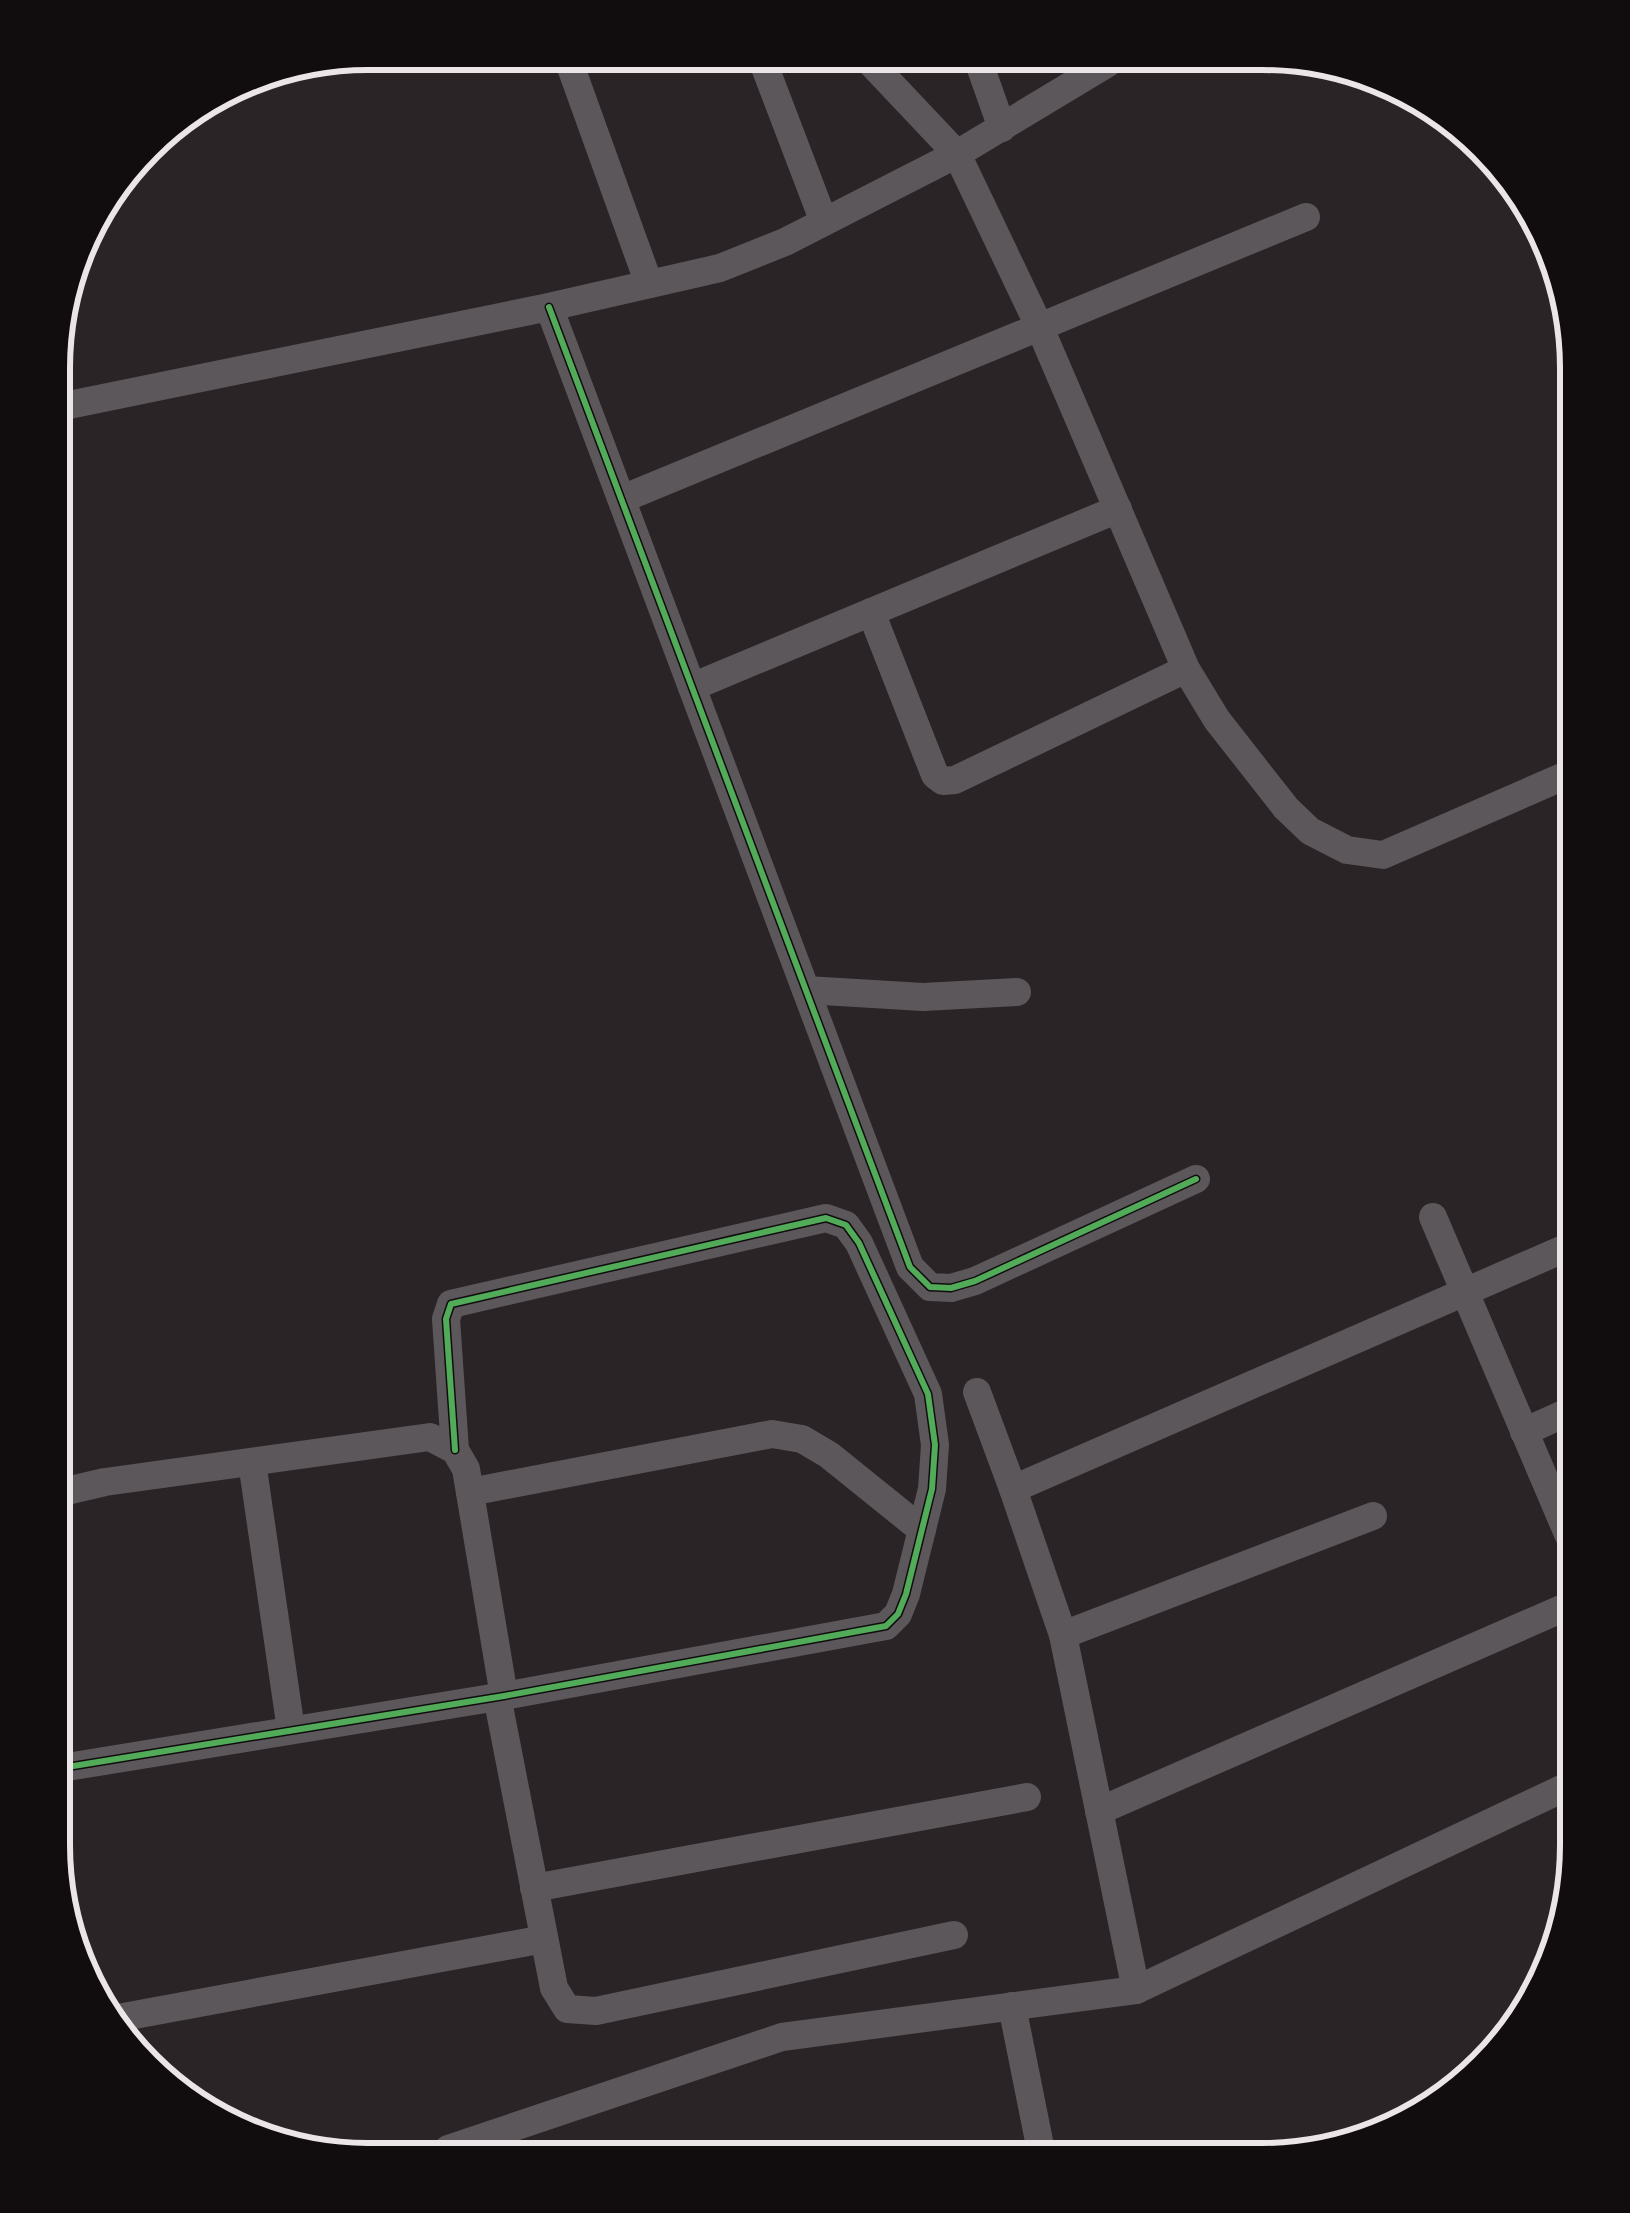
<svg xmlns="http://www.w3.org/2000/svg" width="1630" height="2213" viewBox="0 0 1630 2213" font-family="'Public Sans',sans-serif">
  <rect width="100%" height="100%" fill="#2a2427"/>
  <g fill="none" stroke-linecap="round" stroke-linejoin="round">
    <g stroke="#5c575a" stroke-width="28">
      <polyline points="569,62 649,284"/>
      <polyline points="763,62 824,222"/>
      <polyline points="871,63 957,154 1040,328 1186,669 1217,720 1286,808 1310,831 1347,850 1383,855 1569,774"/>
      <polyline points="979,63 1002,128"/>
      <polyline points="549,307 910,1267 930,1287 951,1288 975,1281 1196,1179"/>
      <polyline points="64,406 549,307 720,268 785,242 957,154 1108,63"/>
      <polyline points="622,499 1306,217"/>
      <polyline points="871,612 935,775 943,781 955,780 1186,669"/>
      <polyline points="692,687 1118,509"/>
      <polyline points="806,990 923,997 1017,992"/>
      <polyline points="1433,1217 1568,1534"/>
      <polyline points="977,1392 1013,1489 1063,1635 1136,1990"/>
      <polyline points="1524,1432 1568,1412"/>
      <polyline points="252,1462 291,1730"/>
      <polyline points="1013,1489 1568,1247"/>
      <polyline points="62,1492 105,1482 430,1437 455,1450 466,1469 504,1696"/>
      <polyline points="470,1492 772,1434 802,1439 829,1455 922,1530"/>
      <polyline points="1063,1635 1373,1516"/>
      <polyline points="497,1696 554,1988 567,2009 596,2011 954,1935"/>
      <polyline points="61,1768 504,1696 886,1626 898,1614 906,1594 932,1489 935,1445 928,1394 859,1243 846,1225 826,1218 451,1304 446,1319 455,1450"/>
      <polyline points="1099,1811 1568,1606"/>
      <polyline points="534,1888 1027,1797"/>
      <polyline points="1012,2006 1041,2151"/>
      <polyline points="118,2018 544,1939"/>
      <polyline points="448,2149 782,2037 1136,1990 1568,1786"/>
    </g>
    <defs>
      <g id="cycleway">
        <polyline points="549,307 910,1267 930,1287 951,1288 975,1281 1196,1179"/>
        <polyline points="61,1768 504,1696 886,1626 898,1614 906,1594 932,1489 935,1445 928,1394 859,1243 846,1225 826,1218 451,1304 446,1319 455,1450"/>
      </g>
    </defs>
    <use href="#cycleway" stroke="#110d0f" stroke-width="9"/>
    <use href="#cycleway" stroke="#51ab58" stroke-width="6"/>
  </g>
  <path d="M0 0H1630V2213H0ZM368 70H1262A298 298 0 0 1 1560 368V1845A298 298 0 0 1 1262 2143H368A298 298 0 0 1 70 1845V368A298 298 0 0 1 368 70Z" fill="#110d0f" fill-rule="evenodd"/>
  <path fill="none" stroke="#ece5e8" stroke-width="6" d="M368 70H1262A298 298 0 0 1 1560 368V1845A298 298 0 0 1 1262 2143H368A298 298 0 0 1 70 1845V368A298 298 0 0 1 368 70Z"/>
</svg>
